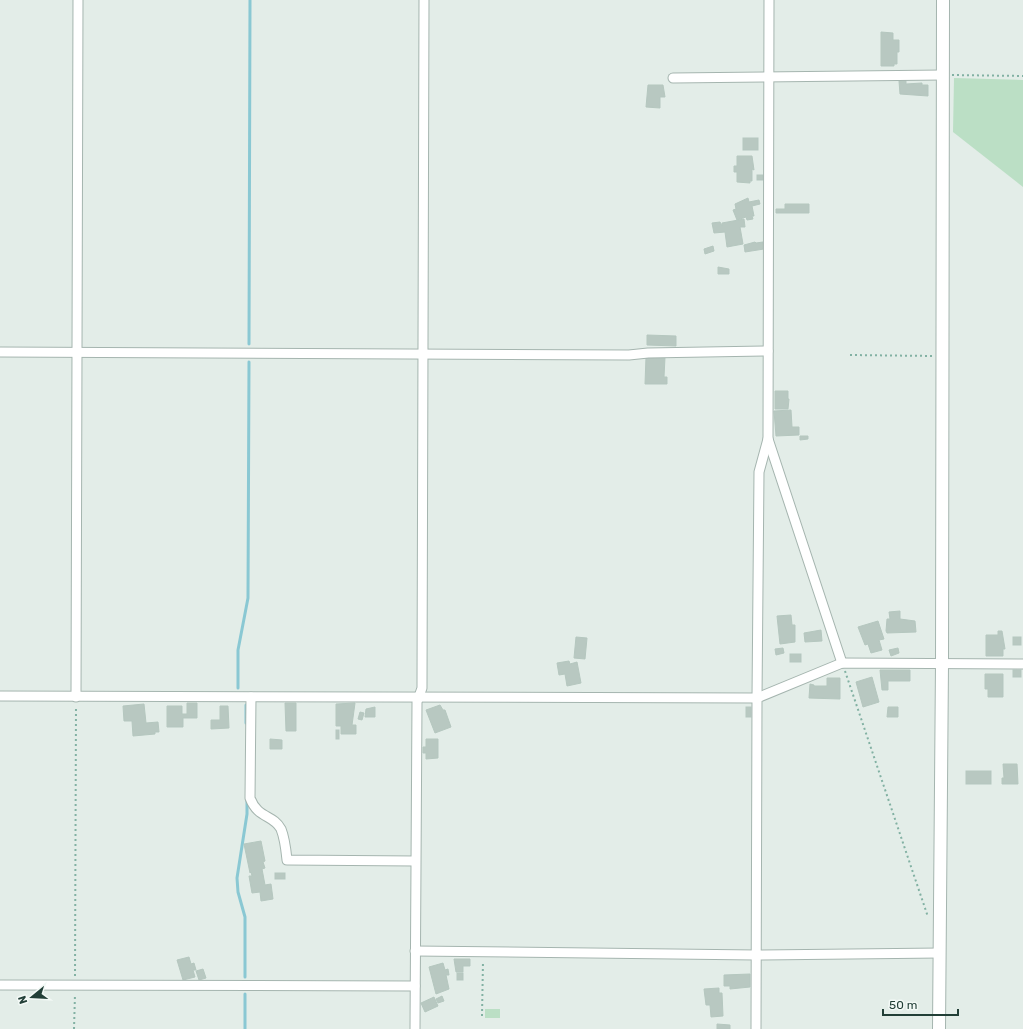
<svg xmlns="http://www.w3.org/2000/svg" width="1023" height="1029" viewBox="0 0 1023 1029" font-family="Rubik,sans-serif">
  <rect width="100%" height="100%" fill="#e3ede8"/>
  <g fill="#bbdfc5">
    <polygon points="954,78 1023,80 1023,187 953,132"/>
    <rect x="485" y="1009" width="15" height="9"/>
  </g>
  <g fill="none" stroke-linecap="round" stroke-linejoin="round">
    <g stroke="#8ac8d3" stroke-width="3">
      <polyline points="249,344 250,0"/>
      <polyline points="238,688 238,650 248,598 249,362"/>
      <polyline points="246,705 246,723"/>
      <polyline points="245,977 245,917 238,892 237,878 247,814 247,798"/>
      <polyline points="245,1029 245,994"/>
    </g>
  </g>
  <g fill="#b8c8c1" stroke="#b5c7bf">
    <polygon points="881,32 893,33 893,40 899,40 899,52 897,52 897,64 894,64 894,66 881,66"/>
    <polygon points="899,81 906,81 906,84 922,83 922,85 928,85 928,96 900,94"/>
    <polygon points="648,85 663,85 665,97 660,97 660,108 646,107"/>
    <rect x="743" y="138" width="15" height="12"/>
    <polygon points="737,156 752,156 754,170 752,169 752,181 750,181 750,183 737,182 737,172 734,172 734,166 737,166"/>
    <rect x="757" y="175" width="6" height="5"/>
    <polygon points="748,198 749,202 759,200 760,204 752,206 754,216 752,216 753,219 747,220 746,217 737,220 733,210 736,209 735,204"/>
    <polygon points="785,204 809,204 809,213 776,213 776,209 785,209"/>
    <polygon points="744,219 745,227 740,227 743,244 727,247 725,232 714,233 712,223 720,222 722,226 722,223"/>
    <polygon points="755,242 756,243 763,242 764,249 745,252 744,245"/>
    <polygon points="713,246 714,251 705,254 704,249"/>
    <polygon points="718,267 729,269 729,274 718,274"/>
    <polygon points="647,335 676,336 676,346 647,345"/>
    <polygon points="646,357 665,357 664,377 667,377 667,384 645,384"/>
    <polygon points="775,391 788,391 788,399 789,399 788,409 775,409"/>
    <polygon points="791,410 792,427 799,427 799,435 776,436 774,411"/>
    <polygon points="800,436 808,436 808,439 800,440"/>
    <polygon points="900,611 900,619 915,621 916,632 887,633 886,631 887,619 890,619 889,612"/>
    <polygon points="791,615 792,625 795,625 795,642 780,644 777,616"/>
    <polygon points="878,621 884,639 879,640 882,650 871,653 868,644 865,645 858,627"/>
    <polygon points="821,630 822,641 805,642 804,633"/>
    <polygon points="998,631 1002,631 1005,649 1003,649 1003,656 986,656 986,635 998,635"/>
    <polygon points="576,637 587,638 585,659 574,658"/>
    <rect x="1013" y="637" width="8" height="8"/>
    <polygon points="783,648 784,653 776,655 775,649"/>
    <polygon points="898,648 899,653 891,656 889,650"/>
    <rect x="790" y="654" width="11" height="8"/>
    <polygon points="569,661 570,664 577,662 581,683 567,686 565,674 559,675 557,663"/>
    <polygon points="880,670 910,670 910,681 888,681 888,690 882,690"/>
    <rect x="1013" y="670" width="8" height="7"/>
    <polygon points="985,674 1003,674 1003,697 988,697 988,689 985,689"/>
    <polygon points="872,677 879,702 863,707 856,682"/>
    <polygon points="827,678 840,678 840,699 809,698 810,684 814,685 814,686 827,686"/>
    <polygon points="187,703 197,703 197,718 183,718 183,727 167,727 167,706 182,706 182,714 187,714"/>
    <polygon points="285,703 296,703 296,731 286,731"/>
    <polygon points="355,703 352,725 356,725 356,734 341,734 341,726 336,726 336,704"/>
    <polygon points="144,704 146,723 158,722 159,732 155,732 155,734 133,736 132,721 124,721 123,706"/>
    <polygon points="440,705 443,710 445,710 451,727 435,733 426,710"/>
    <polygon points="220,706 228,706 229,728 211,729 211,720 220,720"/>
    <polygon points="375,707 375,717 365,717 366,709"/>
    <rect x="746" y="707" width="5" height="10"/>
    <polygon points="888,707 898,707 898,717 887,717"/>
    <polygon points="360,712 364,713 362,720 358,719"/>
    <rect x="336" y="730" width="3" height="9"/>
    <polygon points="270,739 282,740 282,749 270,749"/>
    <polygon points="426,739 438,739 438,758 426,759 426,753 423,753 423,747 426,747"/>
    <polygon points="1003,764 1017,764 1018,784 1002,784 1002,778 1004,778"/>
    <rect x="966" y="771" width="25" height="13"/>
    <polygon points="261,841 265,861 263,862 265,868 262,869 265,885 271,884 273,899 261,901 260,892 252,893 249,876 252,876 251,872 250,873 244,844"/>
    <rect x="275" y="873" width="10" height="6"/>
    <polygon points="189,957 191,964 194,963 196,970 193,970 195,977 183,980 177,960"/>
    <polygon points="454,959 470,959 470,966 463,966 463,972 456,972"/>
    <polygon points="443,963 445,970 448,969 449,975 446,975 449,989 436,994 429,967"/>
    <polygon points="203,969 206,978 199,980 196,971"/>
    <rect x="457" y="973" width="6" height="7"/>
    <polygon points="750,974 750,987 730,989 730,986 724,986 724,975"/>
    <polygon points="719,988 719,993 722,993 723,1016 711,1017 710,1005 706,1005 704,989"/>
    <polygon points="442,996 444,1001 438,1003 436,999"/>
    <polygon points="434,997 438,1006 425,1012 421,1003"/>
    <polygon points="717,1024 730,1025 730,1029 717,1029"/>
  </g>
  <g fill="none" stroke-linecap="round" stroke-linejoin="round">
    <defs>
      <g id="minor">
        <polyline points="673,78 943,75"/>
        <polyline points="0,352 629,355 648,353 768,351"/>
        <polyline points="768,439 842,663"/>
        <polyline points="0,696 757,698 842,663 1023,664"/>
        <polyline points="76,697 78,0"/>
        <path d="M251,697L250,798C258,819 273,814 281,829C285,839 286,850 287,860L415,861"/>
        <polyline points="415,951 756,955 940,953"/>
        <polyline points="0,985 415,986"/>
        <polyline points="415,1029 417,702 422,688 424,0"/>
        <polyline points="756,1029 757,698 759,472 768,439 769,0"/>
      </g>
      <polyline id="tertiary" points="939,1029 942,664 943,0"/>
    </defs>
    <use href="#minor" stroke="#a5b5af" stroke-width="11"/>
    <use href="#tertiary" stroke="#a5b5af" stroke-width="14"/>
    <g stroke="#82b1a3" stroke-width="2" stroke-dasharray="2 3" stroke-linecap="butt">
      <polyline points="952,75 1023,76"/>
      <polyline points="850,355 933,356"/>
      <polyline points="845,671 928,917"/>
      <polyline points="75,976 76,706"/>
      <polyline points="482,1016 483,961"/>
      <polyline points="74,1029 75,994"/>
    </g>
    <use href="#minor" stroke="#fff" stroke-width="9"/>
    <use href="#tertiary" stroke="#fff" stroke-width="12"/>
  </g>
  <g transform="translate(32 997) rotate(252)" stroke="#f3f9f6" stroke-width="3" paint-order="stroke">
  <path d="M0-3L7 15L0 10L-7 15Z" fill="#223f37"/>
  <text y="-6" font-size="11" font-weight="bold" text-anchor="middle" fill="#223f37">N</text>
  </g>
  <path d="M883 1009v6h75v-6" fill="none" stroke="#223f37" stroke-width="2"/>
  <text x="889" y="1009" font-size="12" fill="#223f37" stroke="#f3f9f6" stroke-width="3" paint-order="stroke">50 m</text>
</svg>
